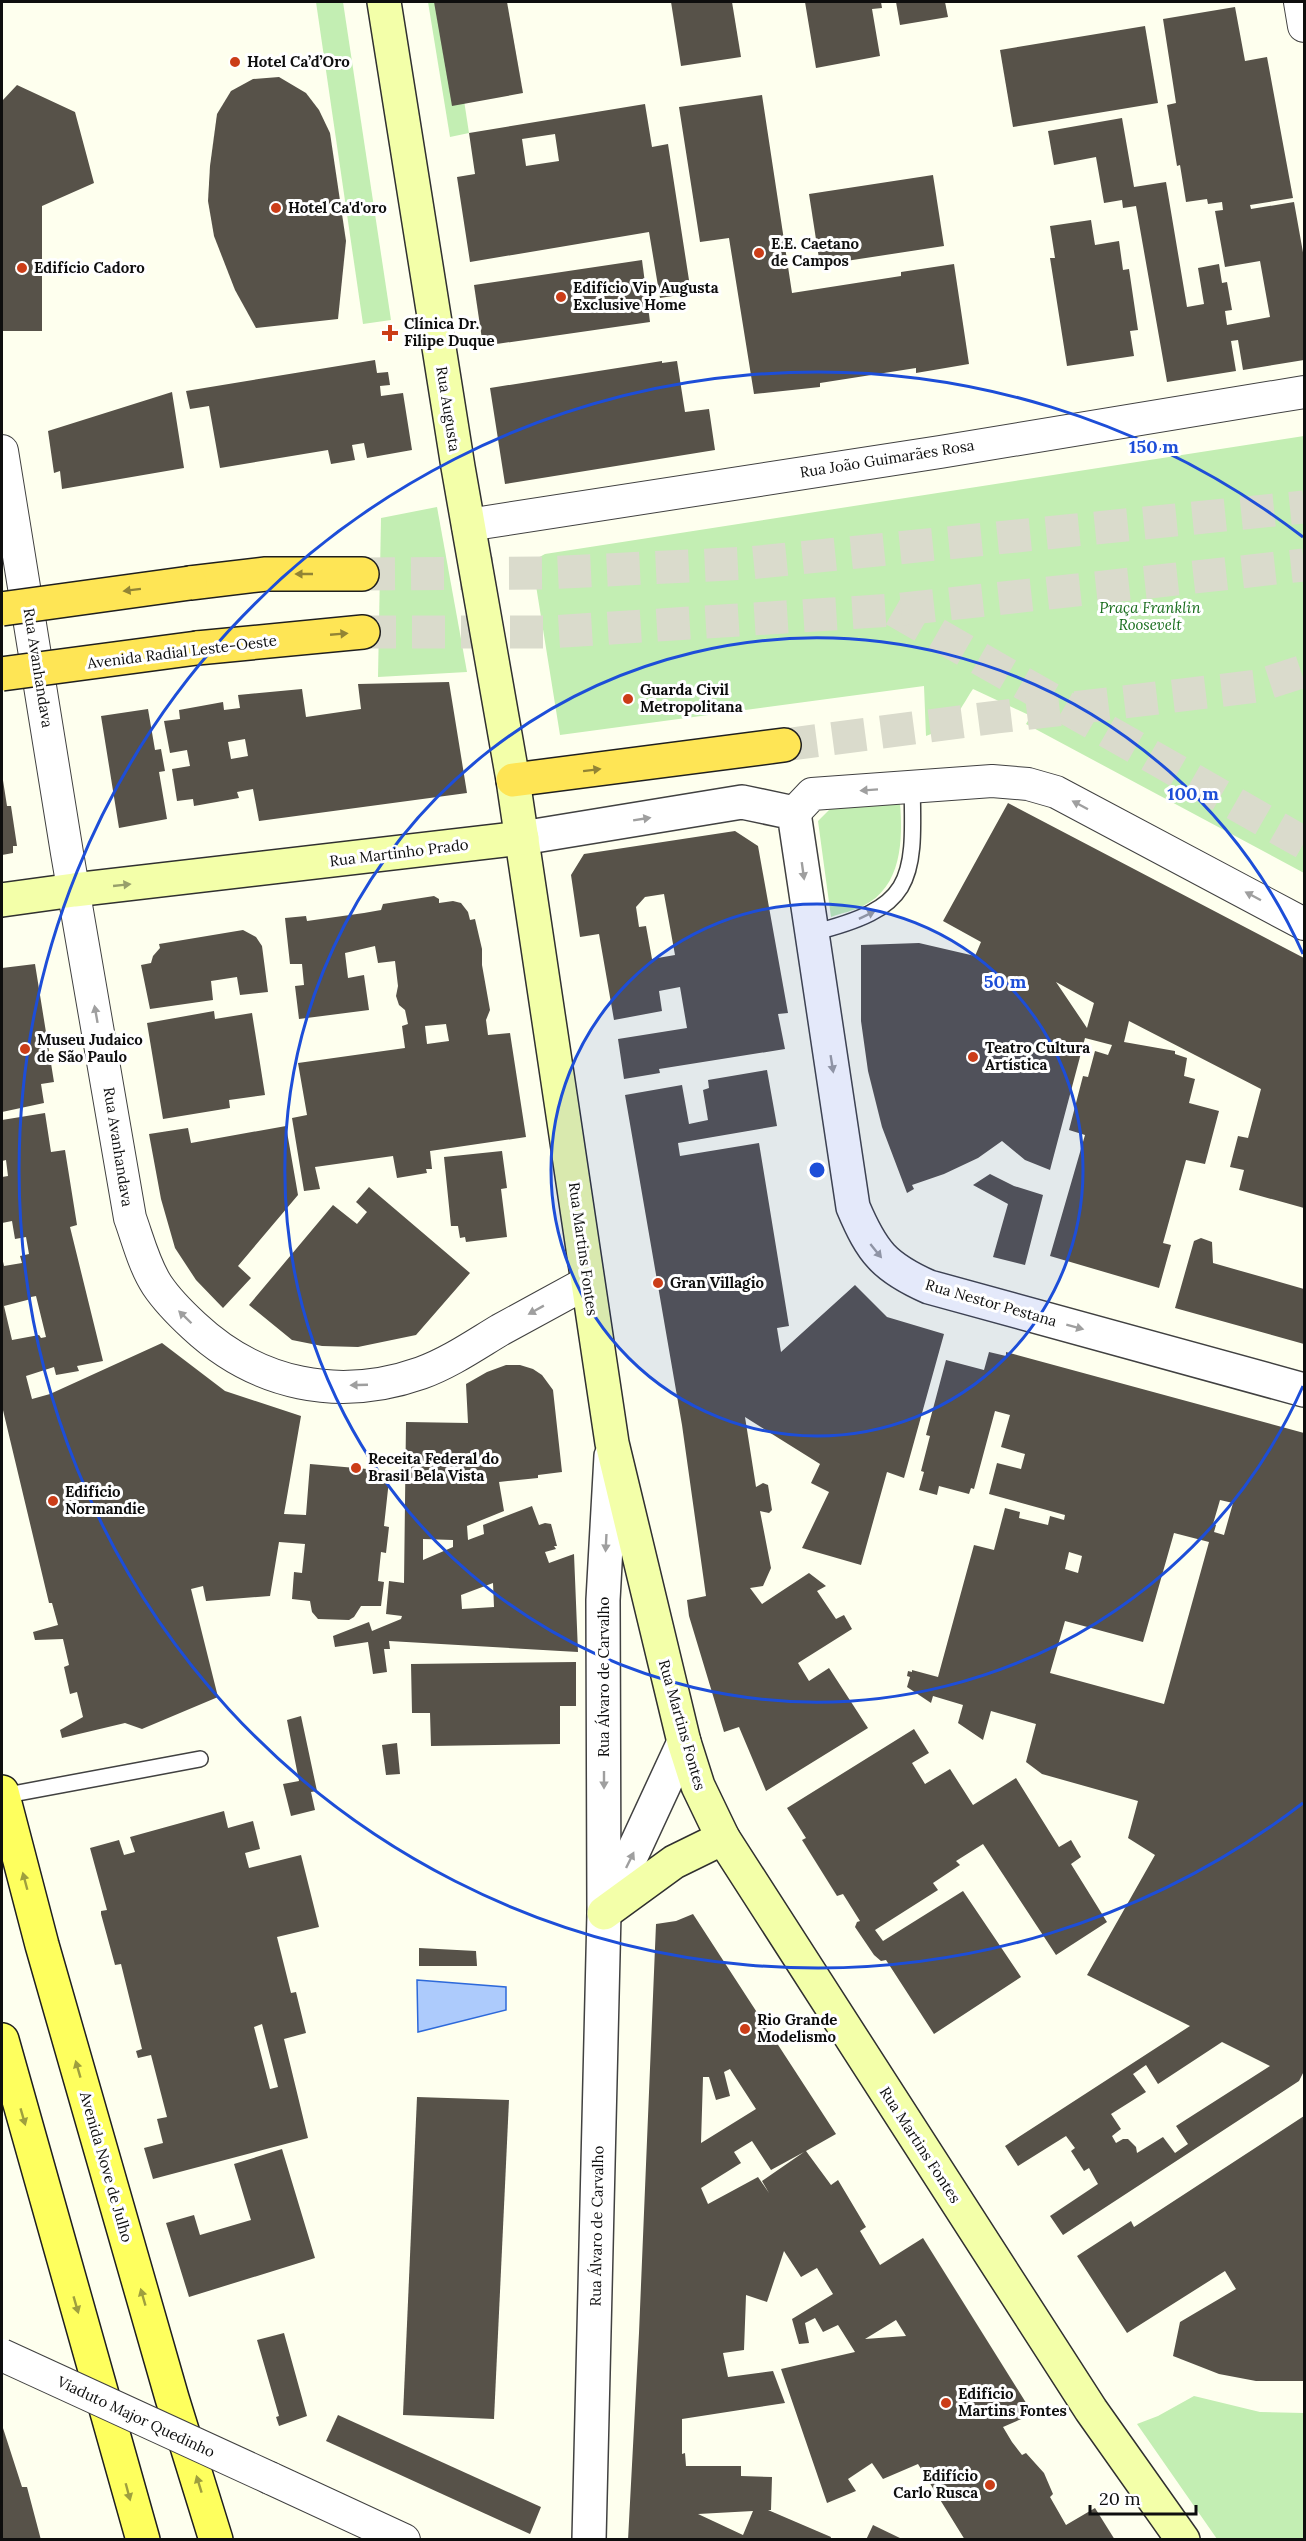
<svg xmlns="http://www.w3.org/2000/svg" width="1306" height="2541" viewBox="0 0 1306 2541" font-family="Lora,serif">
  <rect width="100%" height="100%" fill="#feffee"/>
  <g fill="#c3eeb3">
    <polygon points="316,2 343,2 391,320 363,324"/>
    <polygon points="428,2 449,2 469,133 450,137"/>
    <path d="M1304,436V873L1026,724L1031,716L973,689C957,713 955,726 926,736L924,686L560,735L533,567L536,559L545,554Z"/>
    <polygon points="437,507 467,672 378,677 381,518"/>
    <path d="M900,803C903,840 902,887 863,906C853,911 842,913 831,917L818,821L830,809Z"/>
    <polygon points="1194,2396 1260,2412 1304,2413 1304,2539 1217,2539 1137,2424 1158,2416"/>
  </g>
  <polygon fill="#adcbfc" stroke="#2d69da" stroke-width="1.5" points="417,1980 506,1987 506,2010 418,2032"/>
  <g fill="#575249" fill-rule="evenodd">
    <polygon points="434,2 507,2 523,93 452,106"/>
    <polygon points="671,2 732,2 741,57 681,66"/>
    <polygon points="805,2 881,2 882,8 872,9 880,56 816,68"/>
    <polygon points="896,2 945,2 948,17 900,25"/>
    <polygon points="1235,7 1245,61 1267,57 1293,198 1250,205 1251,209 1294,202 1304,258 1304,360 1243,370 1238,340 1231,341 1236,371 1167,382 1136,206 1123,208 1122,200 1104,203 1096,157 1054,165 1048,131 1122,118 1134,187 1166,182 1187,307 1204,304 1198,268 1219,264 1222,283 1227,282 1232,310 1225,311 1227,325 1270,317 1260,261 1225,267 1215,211 1223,210 1222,202 1208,204 1207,199 1186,202 1180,165 1177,166 1167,105 1176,103 1163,19"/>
    <polygon points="1145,26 1158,103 1013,127 1000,50"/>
    <polygon points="279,77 306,93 319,110 330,133 346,241 338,319 256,328 235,290 214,236 208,201 210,166 217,114 231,91 253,79"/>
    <polygon points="17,85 75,112 94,183 42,206 42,331 2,331 2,101"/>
    <polygon points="762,95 792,293 901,276 901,272 954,264 969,364 916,373 916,368 820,383 820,387 754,394 729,238 700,242 679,107"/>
    <path d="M645,104L652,147L668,144L691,293L660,298L649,232L470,262L457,177L475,174L469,133ZM555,134L559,161L526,166L522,139Z"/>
    <polygon points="933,175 944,246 820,265 809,194"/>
    <polygon points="1091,220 1095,245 1119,241 1123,270 1129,269 1138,330 1130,331 1134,356 1067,366 1050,258 1055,258 1050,226"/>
    <polygon points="642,260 650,322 483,346 474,285"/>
    <polygon points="375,360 377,373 388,372 390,385 380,386 381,396 403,393 412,450 367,458 364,443 352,445 355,460 331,464 328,450 220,468 209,406 190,409 186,391"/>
    <polygon points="662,361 662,363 677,361 685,412 709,409 715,450 505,484 490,388"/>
    <polygon points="172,392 184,468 62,489 60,471 54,473 48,431"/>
    <path d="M449,682L467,793L259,821L253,789L237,792L239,798L194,806L193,799L177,801L172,769L190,766L187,750L170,753L164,721L180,719L179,710L223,702L224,710L240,708L238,695L302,689L306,717L361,709L358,684ZM245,739L248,756L231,759L228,742Z"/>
    <polygon points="148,709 155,750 161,749 165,771 159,772 167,819 119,828 101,716"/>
    <polygon points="2,774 7,806 11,806 17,846 13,846 13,853 2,855"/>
    <path d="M1008,803L1304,958V1208L1239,1190L1244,1170L1230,1167L1238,1136L1248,1138L1261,1089L1129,1021L1124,1042L1175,1051V1054L1187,1058L1184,1076L1195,1079L1189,1103L1219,1111L1205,1164L1186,1160L1163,1243L1171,1245L1159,1288L1050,1256L1085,1135L1069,1130L1083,1076L1088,1077L1095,1051L1108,1055L1112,1045L1085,1038L1050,1170L1025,1160L1002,1141L978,1158L944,1174L912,1185L914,1189L907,1193L882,1127L868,1071L861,1021V945L919,943L975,956L981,942L943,921ZM1056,982L1094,1003L1087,1028Z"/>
    <path d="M735,831L758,846L788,1013L778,1014L785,1049L659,1069L660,1073L624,1079L618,1039L687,1028L680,987L659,991L662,1011L614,1020L599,934L580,937L571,875L584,854ZM664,894L675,955L652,959L646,926L639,927L636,907L645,897Z"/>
    <path d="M434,896L439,899V903L453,901L461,903L468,912L470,920L475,919L482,949V965L490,1010L486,1020L488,1035L510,1033L526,1137L430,1151L432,1169H426L427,1173L397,1178L393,1156L315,1167L320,1189L304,1191L292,1118L307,1115L298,1063L405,1048L402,1026L408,1024L405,1010L399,1005L396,996L398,986L395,961L378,963L375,946L345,953L348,978L364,975L369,1010L299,1019L295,986L304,985L302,964H290L285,918L306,916L307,921L364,913L381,910L383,904ZM446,1024L449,1041L427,1044L425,1026Z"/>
    <polygon points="243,930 256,937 262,946 268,992 240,995 237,977 211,981 213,1000 150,1009 141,965 151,963 153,956 160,948 159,944"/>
    <polygon points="35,964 54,1082 41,1084 44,1103 2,1112 2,968"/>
    <polygon points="214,1011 215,1019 252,1013 265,1095 229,1100 230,1108 163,1119 147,1023"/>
    <polygon points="767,1070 777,1126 678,1143 680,1156 759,1143 789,1326 777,1328 781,1352 855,1285 887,1317 944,1334 904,1478 887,1472 861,1565 802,1548 829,1492 811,1483 820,1464 745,1417 756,1487 763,1483 768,1485 772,1510 769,1513 760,1511 771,1568 763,1586 750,1588 762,1604 809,1573 826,1586 817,1591 836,1619 844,1615 852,1629 798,1663 809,1681 829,1668 868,1728 766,1791 739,1727 724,1732 689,1616 687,1600 706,1596 682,1425 625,1095 682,1085 689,1124 708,1120 703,1090 709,1088 708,1080"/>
    <path d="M45,1113L51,1152L65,1150L77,1225L70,1227L103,1361L77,1366L79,1371L56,1375L54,1367L26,1376L32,1399L50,1394L162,1343L225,1391L301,1416L284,1514L306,1515L310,1464L390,1471L384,1526L389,1527L386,1553L381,1552L378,1581L384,1582L381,1606H361L354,1617L349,1620L318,1619L312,1612L310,1601L292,1599L294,1572L302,1573L305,1544L279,1542L270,1596L206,1601L203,1586L191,1589L218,1697L142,1729L125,1723L62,1738L60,1730L83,1717L77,1692L70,1694L64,1667L69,1665L63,1639L35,1640L33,1632L58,1625L52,1603H49L2,1406V1257L4,1266L22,1263L20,1256L29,1254L26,1237L15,1239L12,1221L2,1223V1177L8,1176L6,1160L2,1161V1120ZM36,1296L46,1337L41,1338L39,1335L12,1340L4,1306L31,1299V1297Z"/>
    <polygon points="286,1126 298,1195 238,1266 251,1278 223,1308 196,1280 175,1248 161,1199 149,1134 188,1128 191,1143"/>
    <polygon points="502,1151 507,1188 501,1189 507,1237 466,1242 465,1237 460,1238 458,1226 451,1226 444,1157"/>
    <polygon points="990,1174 1014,1186 1043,1195 1025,1265 993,1257 1008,1204 973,1185"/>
    <polygon points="369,1187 470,1273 416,1335 358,1347 322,1346 292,1340 249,1305 333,1205 357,1224 367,1212 356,1202"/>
    <polygon points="1201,1238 1212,1242 1213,1263 1304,1289 1304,1344 1175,1308 1194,1241"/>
    <path d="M989,1352L1006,1356V1352L1304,1433V2071L1299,2081L1063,2235L1050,2216L1098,2184L1089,2168L1084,2171L1071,2151L1075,2148L1066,2136L1018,2166L1005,2146L1190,2026L1087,1975L1155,1855L1128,1838L1138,1801L1042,1774L1026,1762L1036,1724L991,1711L983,1740L958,1723L963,1705L933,1696L931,1703L907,1687L910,1677L907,1676L908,1671L912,1672V1670L938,1677L974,1545L994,1550L1005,1508L1020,1512L1019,1518L1048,1525L1050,1516L1064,1520L1065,1515L989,1494L997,1463L1021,1469L1025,1454L1001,1447L1010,1415L995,1411L974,1489L971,1488L969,1494L939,1486L937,1495L919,1490L924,1472L921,1471L930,1436L926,1435L946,1360L984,1370ZM1220,1500L1233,1503L1224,1535L1214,1532L1216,1525L1213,1524ZM1174,1533L1209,1542L1164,1704L1050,1673L1065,1621L1143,1642ZM1069,1552L1082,1556L1078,1573L1065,1569ZM1222,2042L1270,2066L1176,2126L1188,2144L1175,2153L1163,2137L1137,2153L1136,2147L1128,2139H1123L1116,2143L1112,2136L1121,2129L1111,2114L1146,2092L1133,2074L1146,2065L1158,2084Z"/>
    <path d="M506,1365H520L533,1369L542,1375L553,1390L562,1472L538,1475V1478L499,1482L504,1511L467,1526L468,1540L484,1534L483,1525L532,1506L539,1525L545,1523L551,1524L557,1546H554L556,1549L545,1552L549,1563L574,1554L578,1652L389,1641L390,1649H384L387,1672L373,1674L368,1642L335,1647L333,1636L369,1622L372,1631L401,1619L402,1616L386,1614L389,1581L404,1583L406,1422L468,1423L466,1384L487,1372ZM423,1539L453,1540V1547L423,1560ZM493,1583L494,1607L462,1609L461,1595Z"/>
    <polygon points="576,1662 576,1706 560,1706 560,1744 431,1746 430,1713 412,1713 411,1664"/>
    <polygon points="301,1716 317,1791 311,1792 315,1810 291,1816 283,1784 299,1781 287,1720"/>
    <polygon points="914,1729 929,1753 912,1763 925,1784 950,1769 973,1805 1016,1778 1059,1847 1071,1840 1081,1857 1071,1864 1107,1922 1056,1955 983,1844 956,1861 960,1865 933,1883 938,1890 875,1930 883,1941 963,1891 1021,1977 934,2034 886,1960 881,1961 874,1955 855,1927 857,1922 860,1921 843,1894 837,1896 802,1840 806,1838 787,1808"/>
    <polygon points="397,1743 400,1774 386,1775 382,1745"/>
    <path d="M224,1811L228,1828L253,1821L260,1849L245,1853L249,1868L301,1855L319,1927L277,1937L291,1993L296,1992L306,2033L284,2039L308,2138L153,2179L144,2148L163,2143L157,2119L167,2117L151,2055L138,2058L136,2051L142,2049L121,1964L115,1965L101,1914V1911L107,1910L90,1848L119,1840L124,1855L135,1852L130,1837ZM262,2024L278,2087L270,2089L254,2027Z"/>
    <path d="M693,1914L836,2134L806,2151L831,2185L838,2180L866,2227L860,2231L880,2265L923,2238L1033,2414L1003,2427L1012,2442L1022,2455L1026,2453L1044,2473L1053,2494L1050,2497L1066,2525L1095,2508L1115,2540H965L918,2464L883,2479L872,2463L848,2479L856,2491L827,2503L781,2369L855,2352L838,2325L823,2332L815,2318L805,2323L809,2343L799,2344L792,2319L833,2294L817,2268L801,2277L784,2251L767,2302L746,2295L744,2350L723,2353L728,2377L773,2371L785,2403L682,2419V2454L685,2453L686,2466H741V2476L772,2477L771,2510H768L831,2537L830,2540H628L639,2333L656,1924L676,1921ZM730,2069L756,2109L701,2143L703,2077H709L716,2100L730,2096L724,2072ZM752,2141L771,2170L804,2152L762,2181L769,2193L758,2177L708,2204L701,2188L741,2163L734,2152ZM896,2320L906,2336L865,2339ZM753,2511L743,2535L698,2514Z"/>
    <polygon points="419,1948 476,1951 477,1966 419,1966"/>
    <polygon points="417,2097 509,2100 494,2419 403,2415"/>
    <polygon points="1304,2116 1304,2381 1256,2381 1219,2374 1173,2356 1180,2322 1236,2289 1225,2271 1127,2333 1077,2256 1131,2221 1134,2227"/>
    <polygon points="282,2149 315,2258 189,2297 166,2223 194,2215 200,2235 251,2220 234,2164"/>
    <polygon points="284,2333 307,2416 279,2426 276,2417 279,2416 257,2340"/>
    <polygon points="338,2415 541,2507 530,2534 326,2441"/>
    <polygon points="2,2425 22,2487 27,2487 41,2540 2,2540"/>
    <polygon points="873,2525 904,2540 866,2540"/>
  </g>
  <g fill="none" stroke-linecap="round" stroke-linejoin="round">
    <g stroke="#dadbcc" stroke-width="33" stroke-dasharray="33 16" stroke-linecap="butt">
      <polyline points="362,574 544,573 749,563 1304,507"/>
      <polyline points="894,610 1304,843"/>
      <polyline points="363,632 549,632 894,610 1304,565"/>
      <polyline points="784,745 997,717 1258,686 1304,671"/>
    </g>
    <defs>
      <g id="service">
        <path d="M812,933C912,908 915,884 912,787"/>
        <polyline points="2,1796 200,1759"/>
      </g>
      <g id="minor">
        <polyline points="1300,2 1304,26"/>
        <path d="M2,451L67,853L130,1218C138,1240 144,1265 157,1285C167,1300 181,1314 194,1326C257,1385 339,1402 421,1373C449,1363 475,1345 500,1330C529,1314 559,1298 588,1282"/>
        <polyline points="468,525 940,452 1304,392"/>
        <polyline points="794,813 812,794 992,781 1028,784 1056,792 1304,924"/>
        <polyline points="270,2478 404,2540"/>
      </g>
      <g id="tertiary">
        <path d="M522,838L742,802L794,813L853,1207C872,1252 884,1267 929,1287L1304,1390"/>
        <polyline points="608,1906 684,1742"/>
        <polyline points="589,2540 604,1913 603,1600 611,1456"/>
      </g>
      <g id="secondary">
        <polyline points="384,2 458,467 513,780 612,1443 684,1742 698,1786 723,1838 1091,2410 1183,2540"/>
        <polyline points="2,900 74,890 522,838"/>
        <polyline points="604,1913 674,1862 723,1838"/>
      </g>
      <g id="primary">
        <polyline points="2,1792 42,1945 172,2398 216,2540"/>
        <polyline points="2,2040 143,2540"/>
      </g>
      <g id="trunk">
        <polyline points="190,583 266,574 362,574"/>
        <polyline points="197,648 363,632"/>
        <polyline points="513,780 784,745"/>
      </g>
    </defs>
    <use href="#service" stroke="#414141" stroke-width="18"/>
    <use href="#minor" stroke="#414141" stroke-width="34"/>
    <use href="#tertiary" stroke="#414141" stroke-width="36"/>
    <use href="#secondary" stroke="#303030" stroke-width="36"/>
    <use href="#primary" stroke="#1f1f1f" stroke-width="36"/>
    <use href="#trunk" stroke="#1f1f1f" stroke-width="36"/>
    <use href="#service" stroke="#fff" stroke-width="15"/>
    <use href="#minor" stroke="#fff" stroke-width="32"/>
    <use href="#tertiary" stroke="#fff" stroke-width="33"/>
    <use href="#secondary" stroke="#f3ffa9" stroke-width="33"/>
    <use href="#primary" stroke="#feff5e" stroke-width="33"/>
    <use href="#trunk" stroke="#fee555" stroke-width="33"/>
    <defs>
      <polyline id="minor-bridge" points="2,2355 270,2478"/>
      <g id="trunk-bridge">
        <polyline points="2,609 190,583"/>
        <polyline points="2,674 197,648"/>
      </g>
    </defs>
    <use href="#minor-bridge" stroke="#414141" stroke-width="34" stroke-linecap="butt"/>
    <use href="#trunk-bridge" stroke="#1f1f1f" stroke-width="36" stroke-linecap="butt"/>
    <use href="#minor-bridge" stroke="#fff" stroke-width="32"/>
    <use href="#trunk-bridge" stroke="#fee555" stroke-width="33"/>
  </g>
  <defs><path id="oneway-solid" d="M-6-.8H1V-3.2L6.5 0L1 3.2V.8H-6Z" transform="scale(1.5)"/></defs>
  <g fill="#928435">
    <use href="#oneway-solid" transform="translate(304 574) rotate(180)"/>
    <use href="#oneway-solid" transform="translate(132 590) rotate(173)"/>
    <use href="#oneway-solid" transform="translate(339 634) rotate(-5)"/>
    <use href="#oneway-solid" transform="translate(592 770) rotate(-7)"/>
  </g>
  <g fill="#9f9f9f">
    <use href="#oneway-solid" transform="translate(869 790) rotate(176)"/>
    <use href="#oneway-solid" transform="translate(1080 805) rotate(-152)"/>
    <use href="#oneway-solid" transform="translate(642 819) rotate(-9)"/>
    <use href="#oneway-solid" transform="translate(803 871) rotate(82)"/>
    <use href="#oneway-solid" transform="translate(1253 896) rotate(-152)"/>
    <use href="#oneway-solid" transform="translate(867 915) rotate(-26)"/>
    <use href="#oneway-solid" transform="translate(96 1014) rotate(-100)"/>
    <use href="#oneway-solid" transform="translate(832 1064) rotate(81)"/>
    <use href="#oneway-solid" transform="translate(876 1251) rotate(51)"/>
    <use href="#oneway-solid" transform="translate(536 1310) rotate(151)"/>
    <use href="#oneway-solid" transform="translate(185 1317) rotate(-136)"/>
    <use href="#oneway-solid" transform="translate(1075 1327) rotate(15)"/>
    <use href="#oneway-solid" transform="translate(359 1385) rotate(178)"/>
    <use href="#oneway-solid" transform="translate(606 1543) rotate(93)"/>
    <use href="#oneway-solid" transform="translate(604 1780) rotate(90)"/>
    <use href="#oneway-solid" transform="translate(630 1860) rotate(-64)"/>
  </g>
  <use fill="#979f6b" href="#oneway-solid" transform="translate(122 885) rotate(-6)"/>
  <g fill="#9e9f3e">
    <use href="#oneway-solid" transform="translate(25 1881) rotate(-105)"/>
    <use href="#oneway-solid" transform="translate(78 2069) rotate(-106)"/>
    <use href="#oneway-solid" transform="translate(23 2117) rotate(74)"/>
    <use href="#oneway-solid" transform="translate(143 2297) rotate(-106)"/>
    <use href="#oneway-solid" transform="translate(76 2305) rotate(74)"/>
    <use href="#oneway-solid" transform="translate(199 2484) rotate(-107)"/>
    <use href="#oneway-solid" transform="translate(128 2492) rotate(75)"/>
  </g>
  <circle cx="817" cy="1170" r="266" fill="#1d4ed8" fill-opacity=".12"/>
  <g fill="none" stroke="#1d4ed8" stroke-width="3">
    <circle cx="817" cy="1170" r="266"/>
    <path d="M1303 1386A532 532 0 1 1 1303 954"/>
    <path d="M1303 1803A798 798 0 1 1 1303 537"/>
  </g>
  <g fill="#cb3d18" stroke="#fff" stroke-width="2">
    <circle cx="235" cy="62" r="6"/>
    <circle cx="276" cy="208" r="6"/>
    <circle cx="759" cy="253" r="6"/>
    <circle cx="22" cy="268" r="6"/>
    <circle cx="561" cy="297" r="6"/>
    <path d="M387 324h6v6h6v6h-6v6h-6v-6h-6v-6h6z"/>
    <circle cx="628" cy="699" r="6"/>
    <circle cx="25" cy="1049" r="6"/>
    <circle cx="973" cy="1057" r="6"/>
    <circle cx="658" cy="1283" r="6"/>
    <circle cx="356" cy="1468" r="6"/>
    <circle cx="53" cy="1501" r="6"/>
    <circle cx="745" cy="2029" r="6"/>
    <circle cx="946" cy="2403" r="6"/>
    <circle cx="990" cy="2485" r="6"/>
  </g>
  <g text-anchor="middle" stroke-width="6" stroke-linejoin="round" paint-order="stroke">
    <g font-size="15" font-weight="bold" fill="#0e0e0e" stroke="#fff" text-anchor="start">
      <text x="247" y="67">Hotel Ca’d’Oro</text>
      <text x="288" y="213">Hotel Ca'd'oro</text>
      <text x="771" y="249">E.E. Caetano<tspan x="771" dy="17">de Campos</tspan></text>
      <text x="34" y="273">Edifício Cadoro</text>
      <text x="573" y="293">Edifício Vip Augusta<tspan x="573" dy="17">Exclusive Home</tspan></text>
      <text x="404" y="329">Clínica Dr.<tspan x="404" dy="17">Filipe Duque</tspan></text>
      <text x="640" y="695">Guarda Civil<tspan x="640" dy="17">Metropolitana</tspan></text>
      <text x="37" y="1045">Museu Judaico<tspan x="37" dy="17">de São Paulo</tspan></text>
      <text x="985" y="1053">Teatro Cultura<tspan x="985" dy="17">Artística</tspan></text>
      <text x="670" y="1288">Gran Villagio</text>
      <text x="368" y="1464">Receita Federal do<tspan x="368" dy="17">Brasil Bela Vista</tspan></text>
      <text x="65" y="1497">Edifício<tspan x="65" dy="17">Normandie</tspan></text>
      <text x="757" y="2025">Rio Grande<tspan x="757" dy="17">Modelismo</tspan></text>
      <text x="958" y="2399">Edifício<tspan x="958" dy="17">Martins Fontes</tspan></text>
      <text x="978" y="2481" text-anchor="end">Edifício<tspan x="978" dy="17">Carlo Rusca</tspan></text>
    </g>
    <g font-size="15" fill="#0e0e0e" stroke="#fff">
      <text transform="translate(448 409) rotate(81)" y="5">Rua Augusta</text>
      <text transform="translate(887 459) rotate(-9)" y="5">Rua João Guimarães Rosa</text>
      <text transform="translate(182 652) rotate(-7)" y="5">Avenida Radial Leste-Oeste</text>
      <text transform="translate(38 668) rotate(81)" y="5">Rua Avanhandava</text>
      <text transform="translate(399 853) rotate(-7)" y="5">Rua Martinho Prado</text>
      <text transform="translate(118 1147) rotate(81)" y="5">Rua Avanhandava</text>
      <text transform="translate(583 1249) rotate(82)" y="5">Rua Martins Fontes</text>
      <text transform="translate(991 1303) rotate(16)" y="5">Rua Nestor Pestana</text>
      <text transform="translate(604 1677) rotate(-90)" y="5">Rua Álvaro de Carvalho</text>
      <text transform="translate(682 1725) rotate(74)" y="5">Rua Martins Fontes</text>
      <text transform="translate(920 2145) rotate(57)" y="5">Rua Martins Fontes</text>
      <text transform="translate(106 2167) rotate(74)" y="5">Avenida Nove de Julho</text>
      <text transform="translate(597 2226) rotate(-89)" y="5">Rua Álvaro de Carvalho</text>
      <text transform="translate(136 2417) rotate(25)" y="5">Viaduto Major Quedinho</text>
    </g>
    <g font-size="15" font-style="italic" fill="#176c1b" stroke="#fff">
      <text x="1150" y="613">Praça Franklin<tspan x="1150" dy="17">Roosevelt</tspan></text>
    </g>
  </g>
  <circle cx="817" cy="1170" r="9" fill="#1d4ed8" stroke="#fff" stroke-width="3"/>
  <g font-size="18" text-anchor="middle" font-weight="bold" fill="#1d4ed8" stroke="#fff" stroke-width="6" stroke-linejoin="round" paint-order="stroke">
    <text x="1154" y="453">150 m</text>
    <text x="1193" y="800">100 m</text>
    <text x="1005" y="988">50 m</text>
  </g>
  <rect width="1306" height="2541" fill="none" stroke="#0e0e0e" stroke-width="6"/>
  <path d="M1090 2505v9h106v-9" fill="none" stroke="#0e0e0e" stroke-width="3"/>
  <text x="1099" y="2505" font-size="18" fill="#0e0e0e" stroke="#ffffff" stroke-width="4.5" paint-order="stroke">20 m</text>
</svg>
